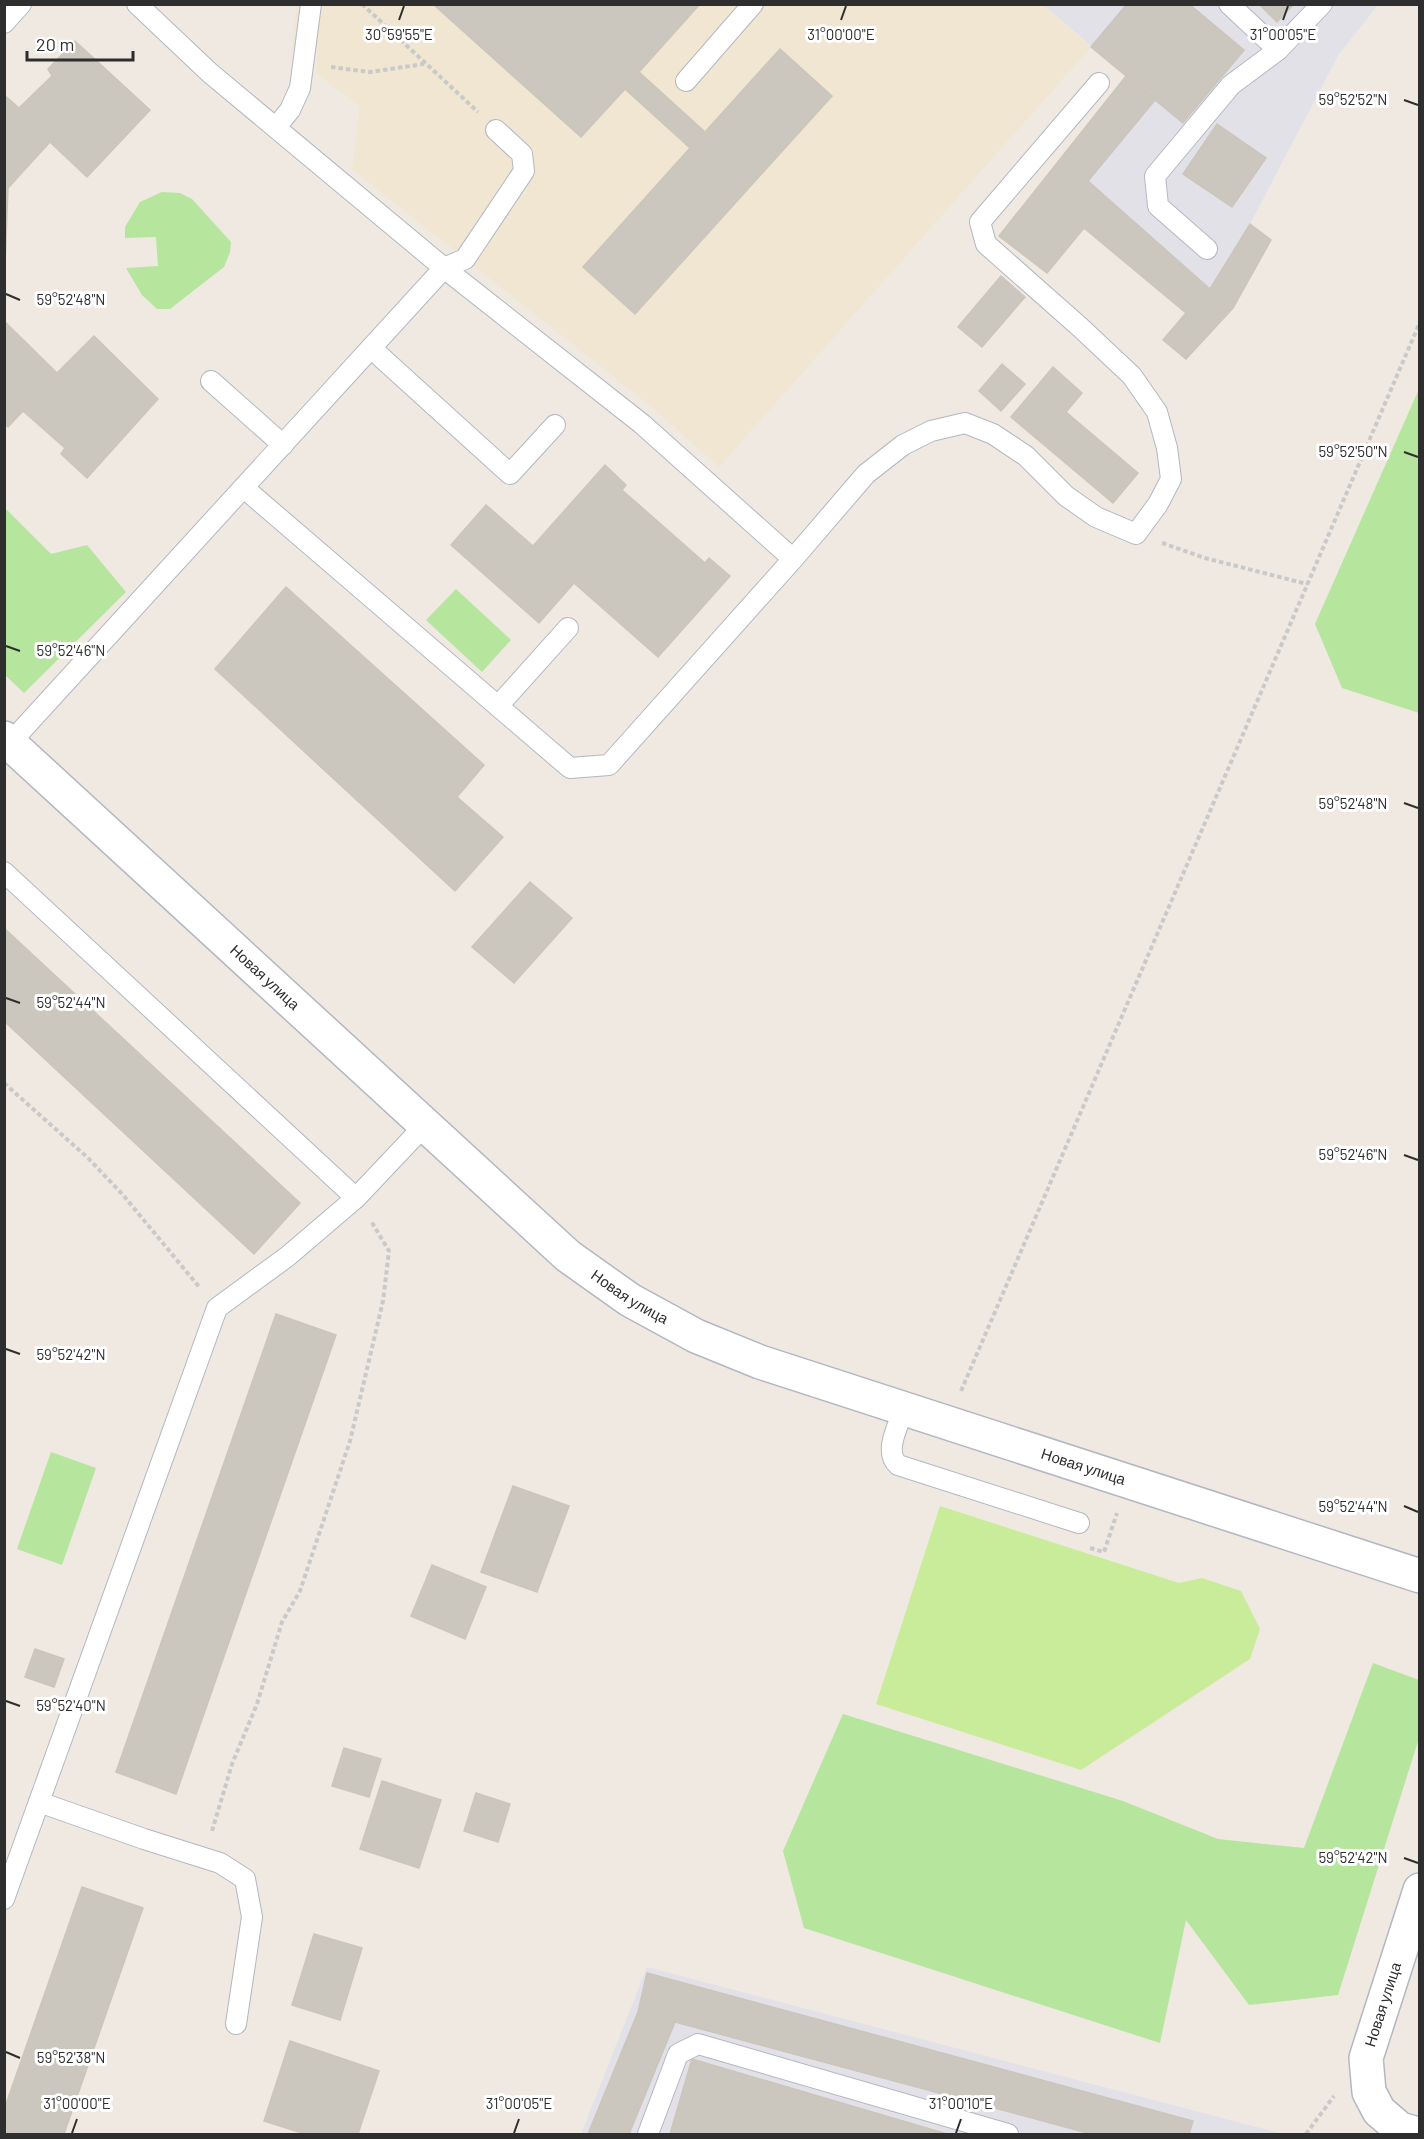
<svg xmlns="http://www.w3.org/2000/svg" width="1424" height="2139" viewBox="0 0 1424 2139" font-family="Barlow,sans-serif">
  <rect width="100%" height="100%" fill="#efe9e1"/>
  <g fill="#e3e1e8">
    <polygon points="1043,5 1378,5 1339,54 1250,224 1210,289 1088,181 1155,100"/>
    <polygon points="647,1967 1283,2134 581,2134"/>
  </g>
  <polygon fill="#f0e6d1" points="297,4 1043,5 1091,47 719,467 653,408 352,169 360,106 316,73 318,52 292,49"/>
  <g fill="#b6e59e">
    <polygon points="162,192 180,193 192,199 231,242 230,252 224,267 170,309 157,309 142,295 126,268 158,266 156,237 125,238 125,227 140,202"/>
    <polygon points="1419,389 1419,713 1342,688 1315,624"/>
    <polygon points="5,508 51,554 87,545 126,592 24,693 5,675"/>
    <polygon points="456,589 511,640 482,672 426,620"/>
    <polygon points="51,1452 96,1468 62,1565 17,1549"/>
    <polygon points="1373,1663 1419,1680 1419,1738 1338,1995 1249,2005 1186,1920 1160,2043 804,1928 783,1851 843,1714 1123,1801 1218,1839 1304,1848"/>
  </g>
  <polygon fill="#c9ec9a" points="940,1506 1179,1583 1202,1578 1241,1591 1260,1629 1250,1659 1081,1770 876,1704"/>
  <g fill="#cbc7bf" stroke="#cbc5ba" stroke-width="1.5">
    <polygon points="433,4 700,4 639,72 705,132 780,49 832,96 635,314 583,267 690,148 625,89 581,137"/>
    <polygon points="1127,4 1189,4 1244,50 1183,123 1091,47"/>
    <polygon points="1259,4 1294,4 1277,22"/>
    <polygon points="75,41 150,110 87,177 50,142 8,188 4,288 4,95 19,108 52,76 48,69"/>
    <polygon points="1126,76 1155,100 1088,181 1210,289 1250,224 1271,240 1233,308 1186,359 1163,340 1186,313 1084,228 1047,273 999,236"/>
    <polygon points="1217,124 1266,158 1232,207 1183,174"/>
    <polygon points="1001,276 1025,297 982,347 958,327"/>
    <polygon points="4,321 57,373 94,336 158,399 87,478 61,454 65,448 23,411 8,427 4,423"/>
    <polygon points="1002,364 1025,384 1001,411 979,391"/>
    <polygon points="1053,367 1082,393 1066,412 1138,473 1113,503 1011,417"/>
    <polygon points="605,465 626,485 622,490 705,563 709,558 730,576 658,657 574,583 539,623 451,545 486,505 533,546"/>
    <polygon points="286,587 484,765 457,797 503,837 455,891 215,669"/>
    <polygon points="530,882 572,918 514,983 472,947"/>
    <polygon points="4,928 300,1203 254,1254 4,1021"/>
    <polygon points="276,1314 336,1335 176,1794 116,1772"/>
    <polygon points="513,1486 569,1506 537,1592 481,1572"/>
    <polygon points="432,1565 486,1587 465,1639 411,1616"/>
    <polygon points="35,1649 64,1659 54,1687 25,1677"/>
    <polygon points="344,1748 381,1759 369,1797 332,1786"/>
    <polygon points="382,1781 441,1800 419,1868 360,1849"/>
    <polygon points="476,1793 510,1804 498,1842 464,1831"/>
    <polygon points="82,1887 143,1908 64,2134 4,2134 4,2110"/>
    <polygon points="314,1934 362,1948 340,2020 292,2005"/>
    <polygon points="647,1973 1193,2121 1189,2134 1091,2134 675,2022 629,2134 588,2134 638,2012"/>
    <polygon points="290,2041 379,2071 358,2134 305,2134 264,2121"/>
    <polygon points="692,2059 947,2134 670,2134"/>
  </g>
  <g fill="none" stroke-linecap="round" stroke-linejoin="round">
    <defs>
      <g id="lane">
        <polyline points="137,4 210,73 444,268 642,424 793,559"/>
        <polyline points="1229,4 1278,50"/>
        <polyline points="4,23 21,4"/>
        <polyline points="686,81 753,4"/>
        <polyline points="276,127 290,110 300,88 311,4"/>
        <polyline points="1207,249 1158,206 1155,176 1231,85 1278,50 1322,4"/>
        <polyline points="371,348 510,474 555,425"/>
        <polyline points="211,381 283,445"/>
        <polyline points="244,488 570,768 609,765 793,559 866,474 903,445 931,431 965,423 993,434 1026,456 1066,496 1096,517 1136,534 1158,504 1171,479 1167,448 1157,412 1132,376 1081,328 986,244 980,222 1099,83"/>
        <polyline points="498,706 568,628"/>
        <polyline points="10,743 444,268 465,259 524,171 522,154 496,130"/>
        <polyline points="4,872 356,1198"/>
        <path d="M904,1408C899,1425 883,1451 898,1465L1079,1523"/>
        <polyline points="39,1802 144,1839 220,1863 245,1879 252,1917 236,2024"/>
        <polyline points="4,1899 217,1308 288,1256 356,1198 424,1126"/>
        <polyline points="648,2134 678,2054 698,2044 1008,2134"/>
      </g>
      <g id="street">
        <path id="s1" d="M4,738L568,1256L630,1300L696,1336L760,1362L1420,1576"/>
        <path id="s2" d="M1418,2134L1400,2129L1379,2111L1369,2092L1366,2058L1420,1890"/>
      </g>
    </defs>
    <use href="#lane" stroke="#b4b7c1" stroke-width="22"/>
    <use href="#street" stroke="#b4b7c1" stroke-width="36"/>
    <g stroke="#c9c9c9" stroke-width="4" stroke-dasharray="4.5 3" stroke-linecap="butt">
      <polyline points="362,4 478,112"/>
      <polyline points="331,67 370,72 424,64"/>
      <polyline points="1162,543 1205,558 1307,584"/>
      <polyline points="4,1083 87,1157 123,1195 200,1288"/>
      <polyline points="961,1391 1420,322"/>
      <polyline points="1090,1548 1104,1552 1117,1513"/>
      <polyline points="212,1831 232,1764 257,1704 282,1622 300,1591 350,1441 383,1301 389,1251 371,1221"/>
      <polyline points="1306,2134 1334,2096"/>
    </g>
    <use href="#lane" stroke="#fff" stroke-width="20"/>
    <use href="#street" stroke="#fff" stroke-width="33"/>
  </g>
  <path fill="none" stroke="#2e2e2e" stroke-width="2" d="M399,20L404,6M841,20L846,6M1283,20L1288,6M1404,100L1418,105M6,294L20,300M1404,452L1418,457M6,646L20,651M1404,803L1418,808M6,998L20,1003M1404,1155L1418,1160M6,1349L20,1354M1404,1506L1418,1512M6,1701L20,1706M1404,1858L1418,1863M6,2052L20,2058M72,2133L77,2119M514,2133L519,2119M956,2133L961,2119"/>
  <g text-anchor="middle" stroke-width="6" stroke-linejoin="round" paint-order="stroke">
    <g font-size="15" fill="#2e2e2e" stroke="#fff">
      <text dy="5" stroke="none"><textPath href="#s1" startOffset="354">Новая улица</textPath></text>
      <text dy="5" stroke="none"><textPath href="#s1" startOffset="840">Новая улица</textPath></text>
      <text dy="5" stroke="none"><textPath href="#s1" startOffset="1326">Новая улица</textPath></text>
      <text dy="5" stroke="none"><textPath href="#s2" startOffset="158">Новая улица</textPath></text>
    </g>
  </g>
  <g font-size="15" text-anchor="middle" fill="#2e2e2e" stroke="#fff" stroke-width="6" stroke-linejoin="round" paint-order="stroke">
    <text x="399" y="40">30°59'55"E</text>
    <text x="841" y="40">31°00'00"E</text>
    <text x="1283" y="40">31°00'05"E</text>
    <text x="1353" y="105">59°52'52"N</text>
    <text x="71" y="305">59°52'48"N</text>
    <text x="1353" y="457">59°52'50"N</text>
    <text x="71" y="656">59°52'46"N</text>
    <text x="1353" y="809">59°52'48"N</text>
    <text x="71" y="1008">59°52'44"N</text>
    <text x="1353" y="1160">59°52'46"N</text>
    <text x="71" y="1360">59°52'42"N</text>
    <text x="1353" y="1512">59°52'44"N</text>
    <text x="71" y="1711">59°52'40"N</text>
    <text x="1353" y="1863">59°52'42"N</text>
    <text x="71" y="2063">59°52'38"N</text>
    <text x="77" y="2109">31°00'00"E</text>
    <text x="519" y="2109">31°00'05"E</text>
    <text x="961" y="2109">31°00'10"E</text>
  </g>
  <rect width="1424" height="2139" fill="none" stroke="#2e2e2e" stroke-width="12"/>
  <path d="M27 51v9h106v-9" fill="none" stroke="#2e2e2e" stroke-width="3"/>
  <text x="36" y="51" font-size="18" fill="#2e2e2e" stroke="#ffffff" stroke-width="4.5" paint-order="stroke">20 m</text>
</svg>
